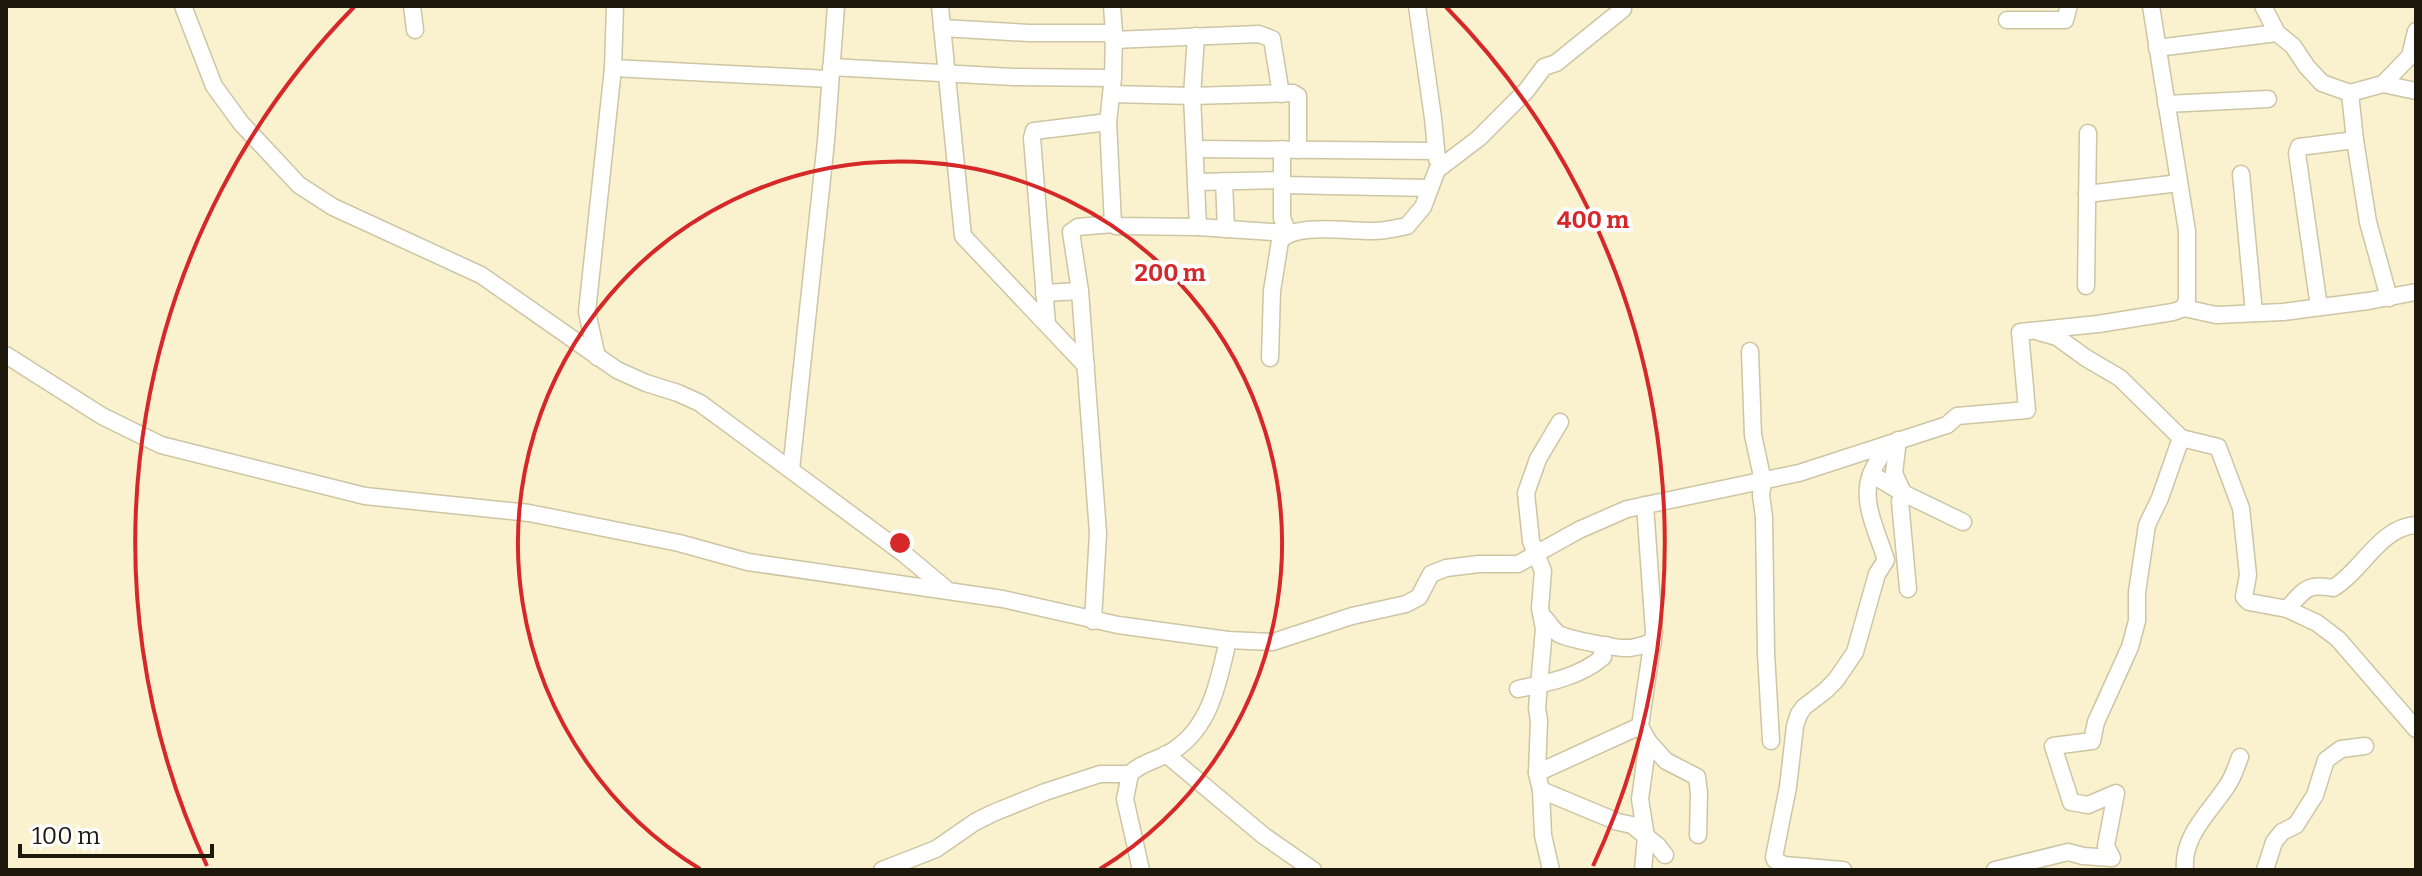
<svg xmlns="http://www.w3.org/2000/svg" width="2422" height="876" viewBox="0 0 2422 876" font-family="Bitter,serif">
  <rect width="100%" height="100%" fill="#faf2ce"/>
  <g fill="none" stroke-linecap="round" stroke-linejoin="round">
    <defs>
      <g id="minor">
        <polyline points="183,6 214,86 241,123 299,185 333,207 481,275 617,370 646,383 678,393 700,403 903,553 945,588"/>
        <polyline points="412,6 415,30"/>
        <polyline points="940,6 963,236 1086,366"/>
        <polyline points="1112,6 1114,33 1113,78 1108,122 1113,224 1116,226 1198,227 1288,233 1282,218 1282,149"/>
        <polyline points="1417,6 1433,118 1437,159"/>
        <polyline points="2151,6 2187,231 2187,300 2184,308"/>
        <polyline points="2263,6 2277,33 2293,46 2307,67 2322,83 2350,93 2355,140"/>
        <polyline points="2007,20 2065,20 2069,6"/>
        <polyline points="942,28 1029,33 1114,33"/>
        <polyline points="1196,36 1192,96 1198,227"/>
        <polyline points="1113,40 1259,34 1272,39 1281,94"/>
        <polyline points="2157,48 2277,33"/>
        <polyline points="831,67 1013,77 1113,78"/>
        <polyline points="613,68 829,79"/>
        <polyline points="2383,84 2416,91"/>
        <polyline points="2350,93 2383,84 2410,56 2416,31"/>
        <polyline points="1111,94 1192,96 1293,93 1298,96 1298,150"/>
        <polyline points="2166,104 2268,99"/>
        <polyline points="1195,149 1436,151"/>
        <polyline points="2241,174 2254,313"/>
        <polyline points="1224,181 1226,229"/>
        <polyline points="1197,182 1282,180"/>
        <polyline points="1282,185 1430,188"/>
        <polyline points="2087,194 2179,183"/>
        <polyline points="2086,286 2088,133"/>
        <polyline points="1044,293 1080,291"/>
        <polyline points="2319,307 2297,153 2299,147 2355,140 2368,222 2389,298"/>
        <polyline points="1047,324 1032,138 1034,131 1108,122"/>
        <polyline points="2039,332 2057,337 2086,358 2120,378 2181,438 2218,447 2241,508 2248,575 2244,597 2249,602 2287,609 2317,623 2338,639 2416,729"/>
        <polyline points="1750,351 1753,435 1763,481 1761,495 1764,517 1766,653 1771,741"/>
        <polyline points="6,355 102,416 161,445 365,496 529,513 679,543 748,562 1003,599 1118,625 1228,640 1273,642 1352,616 1406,604 1419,597 1431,574 1446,568 1479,564 1518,564 1579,530 1627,509 1799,473 1947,425 1957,416 2027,410 2020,332 2098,324 2173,312 2184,308 2216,315 2283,312 2368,301 2416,292"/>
        <polyline points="597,357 587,312 613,68 615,6"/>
        <path d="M1270,358L1272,291L1280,241C1295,222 1350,232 1374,231C1385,231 1396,228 1407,226L1423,207L1437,170L1479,138L1526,91L1544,67L1556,63L1623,9V6"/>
        <polyline points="1898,440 1894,473 1903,493 1900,501 1908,589"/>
        <polyline points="791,470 826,141 836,6"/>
        <polyline points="1871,474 1903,493 1963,522"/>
        <polyline points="1645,505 1654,632 1640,726 1648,741 1666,761 1697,777 1699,793 1698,835"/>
        <path d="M2287,609C2304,590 2307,583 2333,588C2362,571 2380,527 2416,525"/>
        <path d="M1542,616C1549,621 1551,629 1559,634C1568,639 1618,649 1628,648C1636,648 1645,644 1653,642"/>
        <polyline points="1093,621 1098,533 1080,291 1071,232 1078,227 1113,224"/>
        <path d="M1518,689C1547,683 1580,677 1603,657L1602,651L1606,645"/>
        <polyline points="1166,754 1264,836 1313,870"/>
        <polyline points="1537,773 1640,726"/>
        <polyline points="1541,790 1618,822 1632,825 1658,846 1665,855"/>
        <polyline points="882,870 936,849 975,822 993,813 1045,792 1100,774 1130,774"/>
        <path d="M1141,870L1125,799L1130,774C1141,762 1160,760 1174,750C1211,726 1219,680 1228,640"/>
        <polyline points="1551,870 1543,835 1541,790 1537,773 1539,721 1537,708 1544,629 1540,608 1543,571 1531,541 1526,493 1538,459 1560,422"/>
        <polyline points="1643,870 1646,837 1640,799 1648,741"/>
        <path d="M1843,870L1784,865L1775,860L1774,857L1788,787L1795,726L1799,714L1804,707L1825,691L1836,680L1855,652L1877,574L1886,560C1878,533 1859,500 1872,472C1876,462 1883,453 1889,444"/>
        <polyline points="1995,870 2068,852 2083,856 2112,858 2106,846 2116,793 2088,805 2071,802 2053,746 2092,741 2096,722 2130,647 2137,621 2137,592 2147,525 2160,498 2181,438"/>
        <path d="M2185,870C2182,836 2209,813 2227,786C2233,778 2236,767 2240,757"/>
        <polyline points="2265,870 2274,842 2282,832 2296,825 2315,795 2326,760 2341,749 2365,746"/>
      </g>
    </defs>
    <use href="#minor" stroke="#cdc5a3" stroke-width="19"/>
    <use href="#minor" stroke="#fff" stroke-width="16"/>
  </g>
  <g fill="none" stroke="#d62828" stroke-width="4">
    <path d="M700 869A382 382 0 1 1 1100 869"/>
    <path d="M207 866A765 765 0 0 1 354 7M1446 7A765 765 0 0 1 1593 866"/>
  </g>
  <circle cx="900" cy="543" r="12" fill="#d62828" stroke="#fff" stroke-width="4"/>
  <g font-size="24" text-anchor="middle" font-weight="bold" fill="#d62828" stroke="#fff" stroke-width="8" stroke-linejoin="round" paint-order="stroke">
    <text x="1593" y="228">400 m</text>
    <text x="1170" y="281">200 m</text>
  </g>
  <rect width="2422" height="876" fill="none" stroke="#1c190c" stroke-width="16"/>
  <path d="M20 844v12h192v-12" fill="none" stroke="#1c190c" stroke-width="4"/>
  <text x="32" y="844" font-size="24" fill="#1c190c" stroke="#ffffff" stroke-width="6" paint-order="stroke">100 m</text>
</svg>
